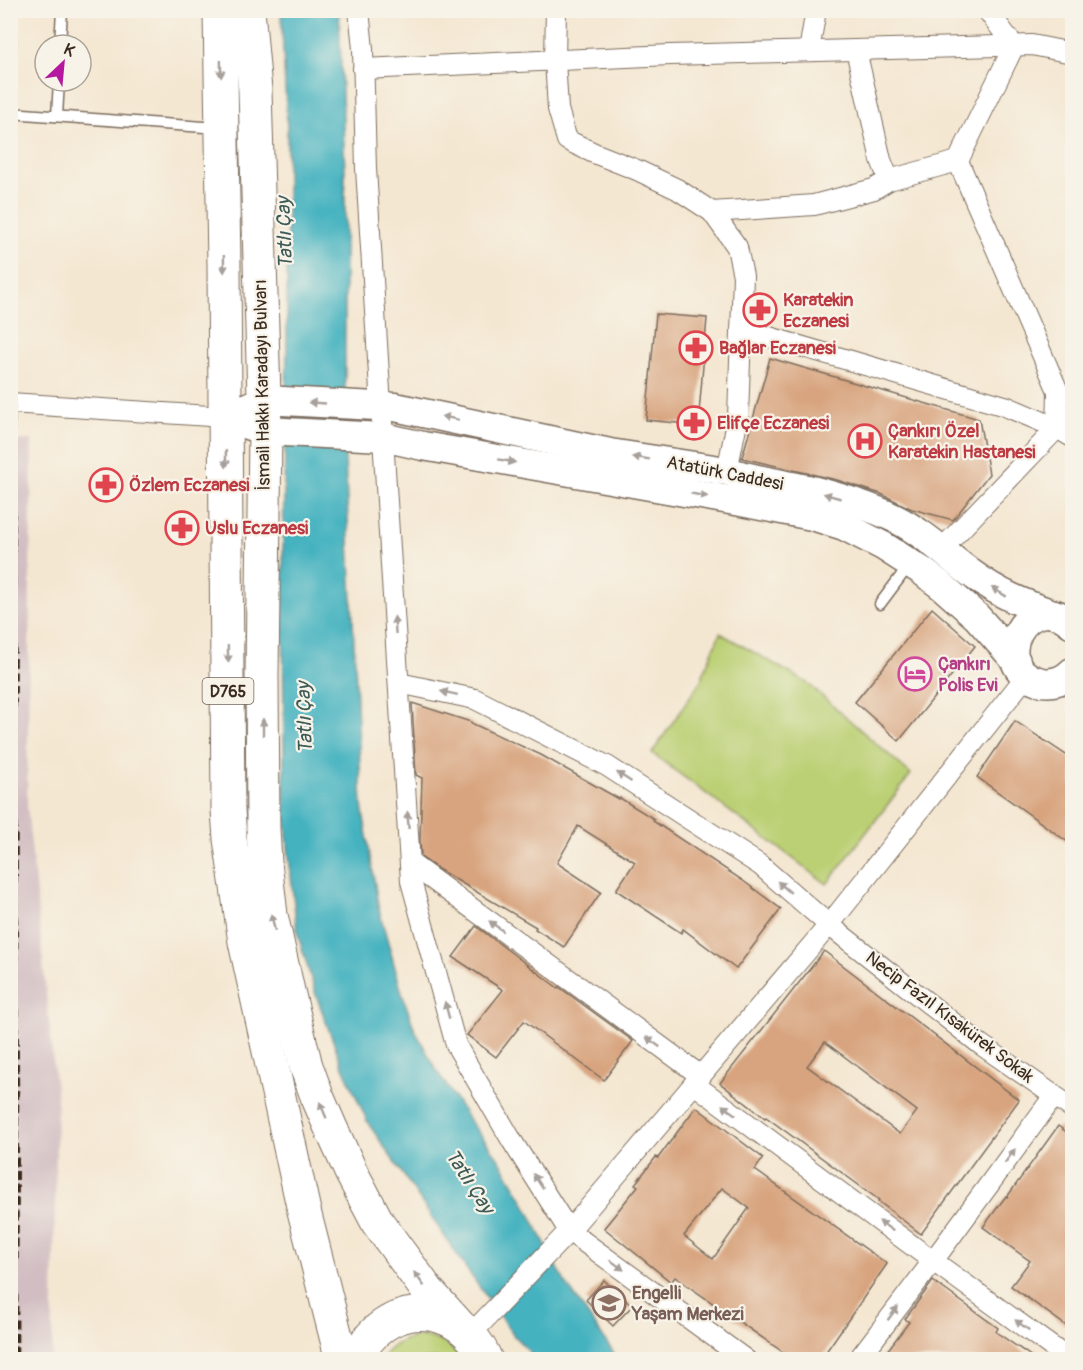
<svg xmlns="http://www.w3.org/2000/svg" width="1083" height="1370" viewBox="0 0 1083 1370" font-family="Pangolin,sans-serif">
  <rect width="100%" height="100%" fill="#f7f3e8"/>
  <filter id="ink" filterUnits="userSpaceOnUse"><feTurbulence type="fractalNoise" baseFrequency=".0167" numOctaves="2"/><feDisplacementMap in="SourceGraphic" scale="12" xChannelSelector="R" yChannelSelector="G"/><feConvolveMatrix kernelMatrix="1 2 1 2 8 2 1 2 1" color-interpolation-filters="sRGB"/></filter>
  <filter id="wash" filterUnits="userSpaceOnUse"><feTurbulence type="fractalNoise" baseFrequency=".008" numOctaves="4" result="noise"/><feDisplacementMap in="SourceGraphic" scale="24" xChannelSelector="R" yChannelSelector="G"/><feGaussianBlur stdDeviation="1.35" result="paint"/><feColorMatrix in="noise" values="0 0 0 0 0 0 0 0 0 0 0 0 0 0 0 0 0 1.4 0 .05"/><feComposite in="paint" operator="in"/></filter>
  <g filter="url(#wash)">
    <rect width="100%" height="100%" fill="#f4e7d2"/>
    <polygon fill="#d2bec2" points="32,440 27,805 57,1100 52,1359 11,1360 10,441"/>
    <g fill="#bbd074" stroke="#7b7d49" stroke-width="1.5">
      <polygon points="720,633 806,682 911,774 827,884 652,753 700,682"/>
      <path d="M422,1336C440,1339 451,1345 461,1359H381C392,1344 404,1338 422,1336Z"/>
    </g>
    <polygon fill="#44b2c0" stroke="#406e6f" stroke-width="1.5" points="281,11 339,11 345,175 345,459 362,805 379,910 402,993 414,1028 437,1071 469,1120 497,1156 523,1200 565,1282 618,1359 536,1359 514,1336 466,1268 368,1123 342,1065 316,995 297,932 288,848 284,799 283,542 287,346 287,125"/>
    <g id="blocks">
      <g fill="#d8a47f" fill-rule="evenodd">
        <polygon points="656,314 707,318 698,425 646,420"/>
        <polygon points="770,358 979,419 989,474 953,520 912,509 881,494 837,480 742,458"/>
        <polygon points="932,608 975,646 899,741 855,702"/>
        <polygon points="412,703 471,722 471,723 541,755 619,799 620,798 654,819 653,821 742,880 781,909 736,969 683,929 681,933 616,890 635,862 578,826 557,863 601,892 564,947 535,929 536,927 438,869 421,857 420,840 422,778 416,775"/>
        <polygon points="1015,721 1072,759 1072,845 977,777"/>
        <polygon points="476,926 558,988 559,987 633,1041 604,1080 524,1021 496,1057 467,1035 503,990 453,957"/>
        <path d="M824,951L1019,1100L921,1234L878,1201L879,1200L766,1117L765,1118L720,1083ZM825,1042L917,1111L900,1134L807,1066Z"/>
        <path d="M696,1107L763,1158L755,1170L887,1264L821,1359H793L675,1277L671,1282L604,1228L638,1186L635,1184L656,1157L658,1158ZM722,1188L749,1208L713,1259L684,1236Z"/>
        <polygon points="1058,1126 1072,1136 1072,1330 1011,1286 1030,1261 983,1227 1006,1196 1007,1197"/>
        <polygon points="604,1280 632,1306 613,1326 586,1300"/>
        <polygon points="933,1281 998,1328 996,1332 1035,1359 881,1359 909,1322 905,1319"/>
      </g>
    </g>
  </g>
  <g filter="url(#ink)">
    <use href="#blocks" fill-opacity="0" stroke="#7c6c5d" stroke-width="1.5"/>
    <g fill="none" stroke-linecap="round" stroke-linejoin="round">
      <defs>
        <g id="service">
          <polyline points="60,45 62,10"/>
          <polyline points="10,113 218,128"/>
          <polyline points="57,116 59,81"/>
          <polyline points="880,604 910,564"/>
        </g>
        <g id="minor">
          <polyline points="359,10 363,49 366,169 411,881 456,1045 512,1141 569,1231 746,1360"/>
          <polyline points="556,10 555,60 558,109 567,140 594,153 637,170 677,189 712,212 737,247 743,276 738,417 727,471"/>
          <polyline points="856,50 881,160 889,180"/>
          <polyline points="809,51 816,10"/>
          <polyline points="363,69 670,55 1032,45 1072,53"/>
          <polyline points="958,161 1058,391 1057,428 1072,414"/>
          <polyline points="712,212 814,205 874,189 889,180 958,161 1014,46 987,10"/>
          <polyline points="742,329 1005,406 1057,428 1072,437"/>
          <polyline points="10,403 225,417"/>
          <polyline points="942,549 1057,428"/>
          <polyline points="399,683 475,699 607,766 760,865 829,925 980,1044 1072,1108"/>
          <polyline points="410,863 701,1076"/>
          <polyline points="694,1084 933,1261 1070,1360"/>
          <polyline points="471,1334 569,1231 829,925 1027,675"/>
          <polyline points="858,1360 933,1261 1054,1096"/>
        </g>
        <g id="secondary">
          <path d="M225,417L264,400L395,407L610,453L727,471C755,480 784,484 812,490C839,497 869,506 894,518C924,533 945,554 972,574C999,594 1022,603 1053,614"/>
          <polyline points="244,424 265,431 383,437 423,446 741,502 812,516 844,526 883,546 922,571 943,587 977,617 1016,661"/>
          <path d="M1072,624C1028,584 985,665 1038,681C1051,685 1063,681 1072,672"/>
        </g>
        <g id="trunk">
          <polyline points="220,10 224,266 228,810 230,839 245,942 304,1211 342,1360"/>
          <polyline points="248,10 255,90 265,431 262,675 263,829 265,863 271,915 288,991 306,1066 317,1096 330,1126 351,1172 378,1223 427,1290 457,1323"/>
          <path d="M356,1360C383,1298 459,1298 486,1360"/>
        </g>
      </defs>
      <use href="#service" stroke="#7c6c5d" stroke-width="13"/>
      <use href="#minor" stroke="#7c6c5d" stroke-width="22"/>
      <use href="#secondary" stroke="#7c6c5d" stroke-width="31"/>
      <use href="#trunk" stroke="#7c6c5d" stroke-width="35"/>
      <use href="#service" stroke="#fff" stroke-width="10"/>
      <use href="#minor" stroke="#fff" stroke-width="20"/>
      <use href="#secondary" stroke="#fff" stroke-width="28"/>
      <use href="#trunk" stroke="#fff" stroke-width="33"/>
      <polyline stroke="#3b2a1e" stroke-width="4.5" stroke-dasharray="9 4.5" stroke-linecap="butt" points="15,10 13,403 17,1104 16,1360"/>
    </g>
    <defs><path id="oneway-solid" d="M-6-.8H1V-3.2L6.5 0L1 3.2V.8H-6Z" transform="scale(1.5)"/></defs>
    <g fill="#a79f9a">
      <use href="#oneway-solid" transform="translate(221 69) rotate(89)"/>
      <use href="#oneway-solid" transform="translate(224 264) rotate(89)"/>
      <use href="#oneway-solid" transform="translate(317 403) rotate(-177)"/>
      <use href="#oneway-solid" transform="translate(450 418) rotate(-168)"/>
      <use href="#oneway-solid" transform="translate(641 458) rotate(-171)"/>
      <use href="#oneway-solid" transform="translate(226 459) rotate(89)"/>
      <use href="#oneway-solid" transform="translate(507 461) rotate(10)"/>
      <use href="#oneway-solid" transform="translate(699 495) rotate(10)"/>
      <use href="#oneway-solid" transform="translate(832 496) rotate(-164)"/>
      <use href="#oneway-solid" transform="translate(999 592) rotate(-149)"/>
      <use href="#oneway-solid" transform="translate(395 625) rotate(-94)"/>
      <use href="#oneway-solid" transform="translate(228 654) rotate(89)"/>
      <use href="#oneway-solid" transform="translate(449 693) rotate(-168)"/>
      <use href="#oneway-solid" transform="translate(263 727) rotate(-90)"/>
      <use href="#oneway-solid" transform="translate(624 777) rotate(-147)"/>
      <use href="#oneway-solid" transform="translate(408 820) rotate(-94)"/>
      <use href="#oneway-solid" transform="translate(784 887) rotate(-139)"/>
      <use href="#oneway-solid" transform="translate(273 922) rotate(-102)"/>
      <use href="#oneway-solid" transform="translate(496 926) rotate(-144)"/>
      <use href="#oneway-solid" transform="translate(447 1010) rotate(-105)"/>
      <use href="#oneway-solid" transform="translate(653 1042) rotate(-144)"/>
      <use href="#oneway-solid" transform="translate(323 1110) rotate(-113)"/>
      <use href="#oneway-solid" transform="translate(729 1110) rotate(-144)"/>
      <use href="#oneway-solid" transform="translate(1010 1156) rotate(-54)"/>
      <use href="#oneway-solid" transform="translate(538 1181) rotate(-123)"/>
      <use href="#oneway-solid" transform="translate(886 1226) rotate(-144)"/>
      <use href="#oneway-solid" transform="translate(617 1265) rotate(36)"/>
      <use href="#oneway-solid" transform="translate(419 1279) rotate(-126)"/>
      <use href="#oneway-solid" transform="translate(893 1313) rotate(-53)"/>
      <use href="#oneway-solid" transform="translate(1022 1325) rotate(-144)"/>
    </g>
  </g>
  <defs>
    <symbol id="pharmacy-ring" viewBox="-11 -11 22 22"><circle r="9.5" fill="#f7f3e8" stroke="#e0444e" stroke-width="1.5"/><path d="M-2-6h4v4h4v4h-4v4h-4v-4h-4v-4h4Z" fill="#e0444e"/></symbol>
    <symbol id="hospital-ring" viewBox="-11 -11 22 22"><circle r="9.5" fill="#f7f3e8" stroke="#e0444e" stroke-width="1.5"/><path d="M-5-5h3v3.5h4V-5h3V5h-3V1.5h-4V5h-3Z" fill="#e0444e"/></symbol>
    <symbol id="hotel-ring" viewBox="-11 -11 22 22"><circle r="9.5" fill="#f7f3e8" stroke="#d1479c" stroke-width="1.5"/><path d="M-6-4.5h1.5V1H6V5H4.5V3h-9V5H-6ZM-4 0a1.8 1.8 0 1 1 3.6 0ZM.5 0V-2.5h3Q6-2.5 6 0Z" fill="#d1479c"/></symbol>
    <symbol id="school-ring" viewBox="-11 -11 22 22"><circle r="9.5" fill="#f7f3e8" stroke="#8d6e63" stroke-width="1.5"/><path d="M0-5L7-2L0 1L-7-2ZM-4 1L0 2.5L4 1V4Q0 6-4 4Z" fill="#8d6e63"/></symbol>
  </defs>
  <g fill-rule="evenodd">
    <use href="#pharmacy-ring" x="741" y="291" width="38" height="38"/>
    <use href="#pharmacy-ring" x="677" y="329" width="38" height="38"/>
    <use href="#pharmacy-ring" x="675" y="404" width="38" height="38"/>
    <use href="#hospital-ring" x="846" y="422" width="38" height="38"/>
    <use href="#pharmacy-ring" x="87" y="466" width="38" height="38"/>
    <use href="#pharmacy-ring" x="163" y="509" width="38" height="38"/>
    <use href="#hotel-ring" x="896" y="655" width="38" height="38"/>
    <use href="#school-ring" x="590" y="1284" width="38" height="38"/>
  </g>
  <g text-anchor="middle" stroke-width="4.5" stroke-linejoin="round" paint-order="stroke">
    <rect fill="#f7f3e8" stroke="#73665b" stroke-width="1.5" x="202.5" y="678" width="51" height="26" rx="4.5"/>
    <g font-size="16" font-weight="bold" fill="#3b2a1e">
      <text x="228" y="697">D765</text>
    </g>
    <g font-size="18" font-weight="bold" fill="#be3a42" stroke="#f7f3e8" text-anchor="start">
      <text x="783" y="306">Karatekin<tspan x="783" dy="21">Eczanesi</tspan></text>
      <text x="719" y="354">Bağlar Eczanesi</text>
      <text x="717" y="429">Elifçe Eczanesi</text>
      <text x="888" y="437">Çankırı Özel<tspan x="888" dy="21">Karatekin Hastanesi</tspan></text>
      <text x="129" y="491">Özlem Eczanesi</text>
      <text x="205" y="534">Uslu Eczanesi</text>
    </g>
    <g font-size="18" fill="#3b2a1e" stroke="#f7f3e8">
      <text transform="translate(262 385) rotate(-91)" y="6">İsmail Hakkı Karadayı Bulvarı</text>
      <text transform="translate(725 473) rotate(11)" y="6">Atatürk Caddesi</text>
      <text transform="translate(950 1017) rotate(37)" y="6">Necip Fazıl Kısakürek Sokak</text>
    </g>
    <g font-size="18" font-weight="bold" fill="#b23c85" stroke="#f7f3e8" text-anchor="start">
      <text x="938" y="670">Çankırı<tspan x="938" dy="21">Polis Evi</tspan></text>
    </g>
    <g font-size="18" font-weight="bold" fill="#785e54" stroke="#f7f3e8" text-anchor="start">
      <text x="632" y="1299">Engelli<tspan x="632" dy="21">Yaşam Merkezi</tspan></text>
    </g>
    <g font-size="20" font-style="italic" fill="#3e5a57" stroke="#f7f3e8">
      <text transform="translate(284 233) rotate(-92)" y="7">Tatlı Çay</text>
      <text transform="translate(304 718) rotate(-92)" y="7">Tatlı Çay</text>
      <text transform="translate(470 1181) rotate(57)" y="7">Tatlı Çay</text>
    </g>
  </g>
  <rect width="1083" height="1370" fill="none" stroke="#f7f3e8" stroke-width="36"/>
  <g transform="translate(63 63) rotate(26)"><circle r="28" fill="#f7f3e8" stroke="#aca397" stroke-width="1.5"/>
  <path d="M0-4.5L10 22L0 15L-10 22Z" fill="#b5179e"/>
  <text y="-9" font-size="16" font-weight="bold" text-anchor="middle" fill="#3b2a1e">K</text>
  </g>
</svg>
